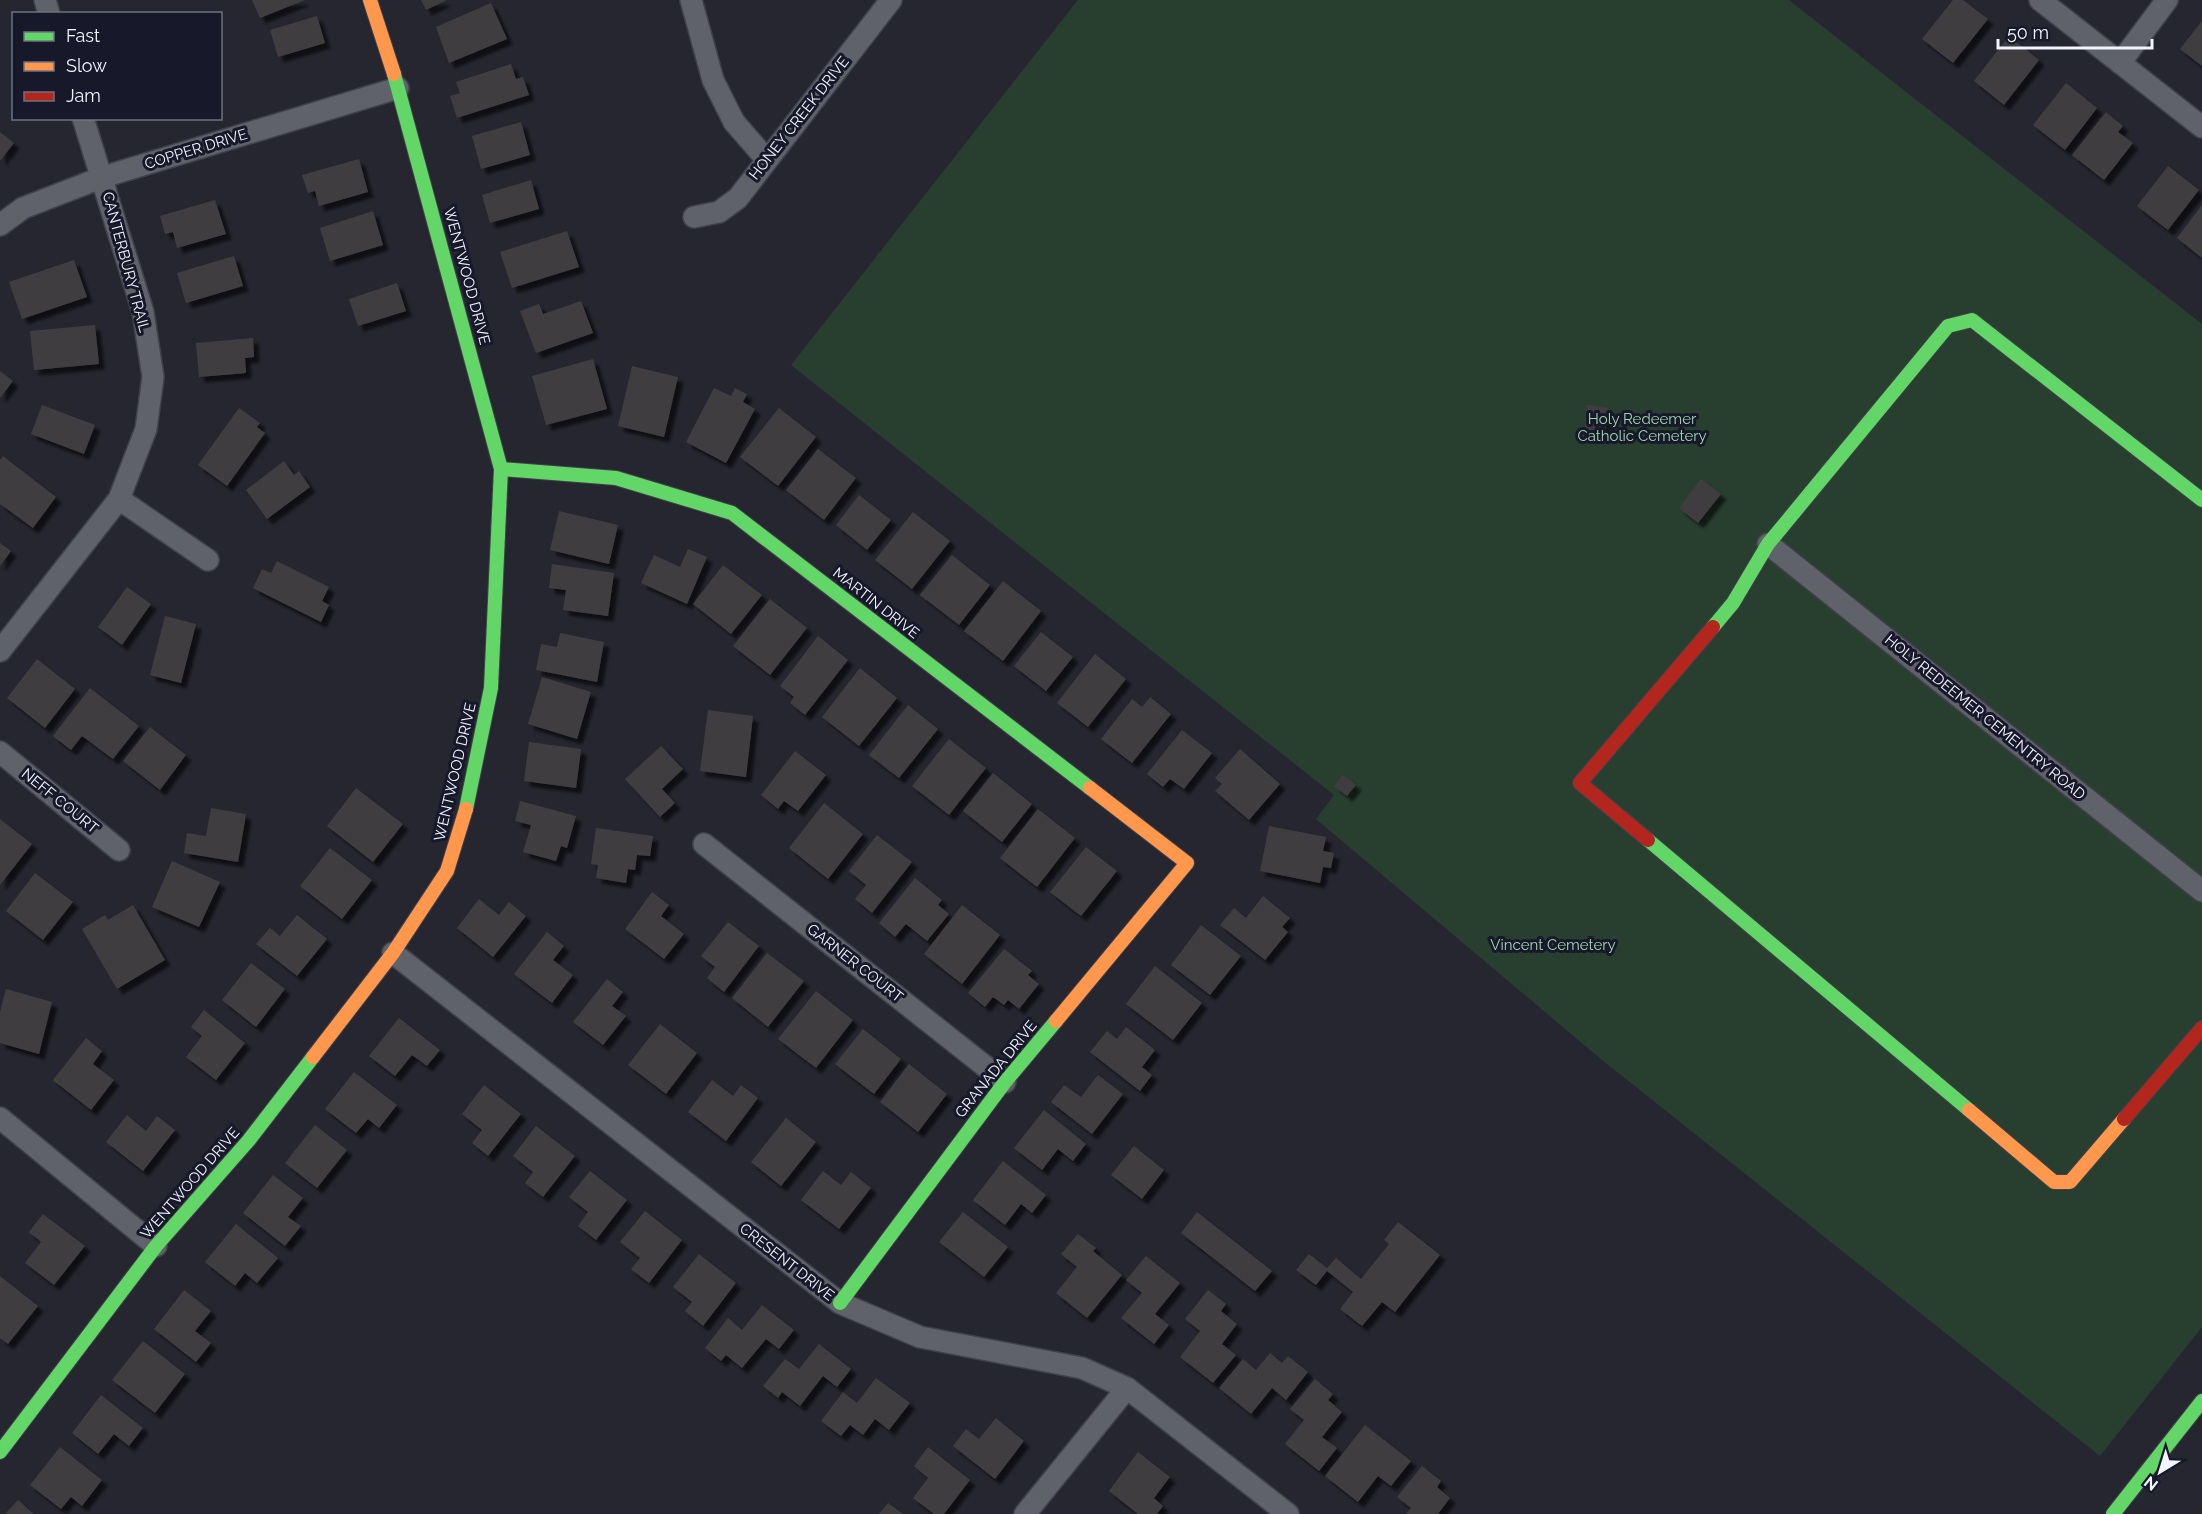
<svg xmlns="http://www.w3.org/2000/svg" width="2202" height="1514" viewBox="0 0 2202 1514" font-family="Raleway,sans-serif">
  <defs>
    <filter id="shadow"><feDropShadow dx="5.5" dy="5.5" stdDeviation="1.5" flood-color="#0009"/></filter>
  </defs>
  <rect width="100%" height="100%" fill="#252630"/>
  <polygon fill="#283f30" points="1078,0 1789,0 2202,324 2202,1327 2100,1456 1602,1060 1316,819 1334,795 791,365"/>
  <g fill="#403e3f" filter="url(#shadow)">
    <polygon points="252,0 305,0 260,18"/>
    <polygon points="421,0 447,0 426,10"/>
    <polygon points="1953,0 1963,0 1988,19 1953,63 1922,39"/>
    <polygon points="491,3 507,39 449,63 436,27"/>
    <polygon points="317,16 325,43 278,57 270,30"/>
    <polygon points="2202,21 2202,66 2180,49"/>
    <polygon points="2009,36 2039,60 2004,105 1974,81"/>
    <polygon points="511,64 516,79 523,77 529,95 457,118 450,96 460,93 456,82"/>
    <polygon points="2066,83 2097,108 2065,150 2033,125"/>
    <polygon points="2106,112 2123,126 2118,132 2133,143 2104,180 2072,155"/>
    <polygon points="521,122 530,155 481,169 472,136"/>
    <polygon points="0,132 14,143 0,161"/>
    <polygon points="359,159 368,192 319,206 315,191 308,193 302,175"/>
    <polygon points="2168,166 2199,190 2168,230 2137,206"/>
    <polygon points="531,180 539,209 490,223 482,195"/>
    <polygon points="215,200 226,234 177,248 173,232 165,234 160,216"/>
    <polygon points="2202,205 2202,258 2177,238"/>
    <polygon points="373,211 383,245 330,261 320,228"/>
    <polygon points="567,231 579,267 512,288 500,252"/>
    <polygon points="234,256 243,286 186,303 177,273"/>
    <polygon points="74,260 87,297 22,319 9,282"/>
    <polygon points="397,283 406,311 358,326 349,299"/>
    <polygon points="581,301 593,333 536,353 520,311 539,304 543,314"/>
    <polygon points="95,325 99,364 34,370 30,331"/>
    <polygon points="253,338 254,357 245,358 246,373 199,377 196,343"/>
    <polygon points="593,359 607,409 546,425 532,376"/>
    <polygon points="632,366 678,377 664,437 618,426"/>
    <polygon points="0,371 13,381 0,398"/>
    <polygon points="714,388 731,396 735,388 747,394 743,402 755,409 726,463 686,442"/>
    <polygon points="42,405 95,425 84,454 31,434"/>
    <polygon points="1587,405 1608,408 1605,434 1584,432"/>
    <polygon points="239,408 260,423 257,427 265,433 227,486 198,465"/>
    <polygon points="779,408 816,437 778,486 740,457"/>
    <polygon points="818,449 856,478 824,520 786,490"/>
    <polygon points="3,456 56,497 33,528 0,504 0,460"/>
    <polygon points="284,461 294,475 299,471 310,487 267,519 246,490"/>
    <polygon points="1701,479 1721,494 1698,523 1679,508"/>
    <polygon points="859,495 891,520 867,550 836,525"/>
    <polygon points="559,511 618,525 609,564 550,550"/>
    <polygon points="913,512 950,541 912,589 875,560"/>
    <polygon points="0,543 11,551 0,566"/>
    <polygon points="688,549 707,557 687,604 641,583 654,555 680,567"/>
    <polygon points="952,555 990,585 959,625 920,595"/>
    <polygon points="277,561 329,587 322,601 329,605 321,622 253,588 262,569 271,573"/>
    <polygon points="552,564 614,573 608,616 563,610 566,590 549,588"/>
    <polygon points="723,565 762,595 731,634 693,604"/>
    <polygon points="1003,581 1041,611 1003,661 964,631"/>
    <polygon points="127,587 151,604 122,645 98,627"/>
    <polygon points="770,599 807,628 770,675 733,646"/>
    <polygon points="165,616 196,624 181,683 150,675"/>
    <polygon points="1041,632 1073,657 1046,691 1014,666"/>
    <polygon points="560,633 604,642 597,682 536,670 541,644 557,647"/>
    <polygon points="818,636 848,660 805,715 790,703 794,697 780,686"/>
    <polygon points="1095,654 1126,679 1088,727 1057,703"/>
    <polygon points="37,659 75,689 45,728 7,698"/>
    <polygon points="860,668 897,698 859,746 822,717"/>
    <polygon points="542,677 591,692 577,739 528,724"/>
    <polygon points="90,688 139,726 113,759 82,736 71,750 53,736"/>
    <polygon points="1150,697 1171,714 1132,763 1101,739 1132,699 1142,707"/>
    <polygon points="908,705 938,729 899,778 869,755"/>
    <polygon points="708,710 753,716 746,777 700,771"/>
    <polygon points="150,727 186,755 160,790 123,761"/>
    <polygon points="1182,730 1212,753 1184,789 1170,779 1163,787 1147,774"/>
    <polygon points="949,739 986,768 949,815 912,786"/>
    <polygon points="529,742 581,749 576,788 524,781"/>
    <polygon points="661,746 683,769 662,789 675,803 660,817 625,779"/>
    <polygon points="1240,749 1280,784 1249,820 1215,791 1222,784 1215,778"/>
    <polygon points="795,751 826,775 798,811 784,801 778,809 761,795"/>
    <polygon points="993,773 1032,804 1002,842 963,811"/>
    <polygon points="1343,775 1356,785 1347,796 1334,786"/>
    <polygon points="356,788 403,824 373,862 327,826"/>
    <polygon points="520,801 576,816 567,848 561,846 556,861 523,852 531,825 515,821"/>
    <polygon points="824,803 863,834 828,879 789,848"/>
    <polygon points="211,808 246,814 238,862 184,853 187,833 206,836"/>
    <polygon points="1038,809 1075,838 1037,887 1000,858"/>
    <polygon points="0,819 32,844 0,885"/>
    <polygon points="1269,826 1326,837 1323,851 1334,853 1331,868 1323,867 1320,883 1260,871"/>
    <polygon points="596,828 653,836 650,856 637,855 635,870 628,869 626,883 596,878 598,865 591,864"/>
    <polygon points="877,835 912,862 872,913 855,899 866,885 849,871"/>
    <polygon points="1086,847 1117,871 1081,916 1050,892"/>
    <polygon points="330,848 372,880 342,919 300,886"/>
    <polygon points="172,861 220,882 199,927 152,907"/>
    <polygon points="35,873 73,902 43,940 6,911"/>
    <polygon points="915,878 942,900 938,905 949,914 927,941 906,924 895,937 879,923"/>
    <polygon points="652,892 669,905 661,916 684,934 664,959 625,929"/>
    <polygon points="1263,896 1290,918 1282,927 1288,932 1265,960 1220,925 1234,908 1246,918"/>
    <polygon points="479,899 499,915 509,902 526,916 493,957 457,928"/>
    <polygon points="133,905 165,960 117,989 82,929 105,915 108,920"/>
    <polygon points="962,905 1000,935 962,984 924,954"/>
    <polygon points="297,915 327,939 297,976 256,944 270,928 280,936"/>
    <polygon points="728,922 759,946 724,992 707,978 715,967 701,956"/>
    <polygon points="1201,925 1241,956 1210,995 1171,965"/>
    <polygon points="547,932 564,946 553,960 573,975 552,1003 514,974"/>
    <polygon points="1004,949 1032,971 1028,975 1039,984 1019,1009 1008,1000 1004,1005 993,997 985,1007 968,993"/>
    <polygon points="767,953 804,981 768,1027 732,998"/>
    <polygon points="251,963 285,989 256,1027 222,1000"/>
    <polygon points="1155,966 1202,1003 1173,1040 1126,1004"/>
    <polygon points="607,979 623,992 612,1006 626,1016 603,1045 573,1022"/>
    <polygon points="6,989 52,1002 39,1054 0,1043 0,1012"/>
    <polygon points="816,991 853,1020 816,1068 778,1039"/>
    <polygon points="204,1010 245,1043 216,1080 186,1057 202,1036 191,1027"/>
    <polygon points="399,1018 440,1050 427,1066 412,1055 395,1076 369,1056"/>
    <polygon points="660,1024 697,1053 666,1094 628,1065"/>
    <polygon points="1126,1027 1155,1050 1142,1067 1152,1075 1140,1091 1090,1052 1107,1031 1117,1039"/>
    <polygon points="863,1029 901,1059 874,1094 835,1064"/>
    <polygon points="86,1038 102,1051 93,1064 114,1080 91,1110 53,1080"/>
    <polygon points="909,1064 947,1094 918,1132 880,1102"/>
    <polygon points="354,1072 397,1105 379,1128 368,1119 356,1133 325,1109"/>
    <polygon points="1098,1075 1123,1094 1092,1134 1051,1102 1064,1085 1081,1097"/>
    <polygon points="712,1080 733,1096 741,1085 758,1098 726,1141 688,1112"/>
    <polygon points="484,1085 521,1114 488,1156 472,1143 482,1130 462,1114"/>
    <polygon points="1044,1110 1086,1144 1073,1161 1058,1149 1042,1170 1014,1148"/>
    <polygon points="127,1115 146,1131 157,1116 175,1130 143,1171 106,1142"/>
    <polygon points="786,1118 816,1142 781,1186 751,1162"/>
    <polygon points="315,1125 347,1150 317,1188 285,1163"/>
    <polygon points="536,1126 575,1156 543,1197 525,1183 533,1172 513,1156"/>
    <polygon points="1134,1146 1164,1170 1142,1199 1111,1175"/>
    <polygon points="1003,1161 1046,1195 1032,1213 1021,1204 1005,1225 973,1200"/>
    <polygon points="590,1171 627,1200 596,1240 578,1226 588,1212 569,1197"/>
    <polygon points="823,1171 841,1185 851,1172 871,1188 839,1229 801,1200"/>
    <polygon points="273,1175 303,1198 288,1217 301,1226 285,1246 243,1213"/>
    <polygon points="645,1211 682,1240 649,1283 631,1269 640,1258 620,1242"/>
    <polygon points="963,1212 1008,1247 984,1277 939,1242"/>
    <polygon points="1197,1212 1272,1271 1255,1291 1181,1233"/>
    <polygon points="43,1214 85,1246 54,1285 25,1263 41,1242 29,1232"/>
    <polygon points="1398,1222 1440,1255 1395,1312 1382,1302 1362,1326 1340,1309 1353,1292 1327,1271 1316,1285 1296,1270 1309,1254 1327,1268 1336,1258 1361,1279 1389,1244 1384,1240"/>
    <polygon points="236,1224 278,1258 257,1283 245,1273 235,1286 205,1262"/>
    <polygon points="1078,1234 1096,1248 1093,1251 1122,1275 1087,1318 1056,1293 1077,1267 1061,1254"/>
    <polygon points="699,1254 736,1283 703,1326 685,1311 692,1302 673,1287"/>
    <polygon points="1146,1256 1180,1283 1155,1314 1169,1325 1154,1344 1121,1318 1142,1293 1126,1280"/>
    <polygon points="0,1276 38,1306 8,1344 0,1338"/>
    <polygon points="184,1290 211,1311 195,1331 211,1343 196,1362 154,1329"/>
    <polygon points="1208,1290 1226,1304 1221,1311 1237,1324 1222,1344 1236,1355 1213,1383 1180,1357 1200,1331 1185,1319"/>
    <polygon points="762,1305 794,1330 779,1349 766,1339 742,1368 726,1355 721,1361 705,1348 728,1318 742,1330"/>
    <polygon points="143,1341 185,1374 155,1413 112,1380"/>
    <polygon points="819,1344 851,1369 837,1387 823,1376 800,1406 782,1392 778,1398 763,1386 785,1359 799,1369"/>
    <polygon points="1270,1353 1282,1363 1288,1356 1308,1372 1286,1400 1272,1388 1251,1414 1219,1388 1243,1359 1256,1370"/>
    <polygon points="876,1378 910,1403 889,1430 875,1419 863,1435 850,1425 841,1436 821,1421 843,1392 857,1403"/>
    <polygon points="1315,1379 1333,1394 1328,1400 1342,1412 1322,1437 1337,1448 1319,1471 1285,1444 1304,1420 1290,1409"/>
    <polygon points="101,1395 143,1428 129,1446 114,1434 98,1454 72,1433"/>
    <polygon points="996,1418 1024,1441 995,1479 953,1446 966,1429 979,1439"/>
    <polygon points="1365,1425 1411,1461 1391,1486 1378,1476 1358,1502 1325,1476"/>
    <polygon points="60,1447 102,1480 82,1506 71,1497 61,1509 30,1485"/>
    <polygon points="928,1447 970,1480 944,1514 934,1514 913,1498 928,1478 914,1466"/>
    <polygon points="1138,1452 1170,1477 1154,1498 1163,1506 1157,1514 1138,1514 1109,1491"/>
    <polygon points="1422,1466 1441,1481 1437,1487 1450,1498 1438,1514 1406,1514 1411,1508 1397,1497"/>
    <polygon points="18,1500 34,1514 5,1514"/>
    <polygon points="888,1503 903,1514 879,1514"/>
  </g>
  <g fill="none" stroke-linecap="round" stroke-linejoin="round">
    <defs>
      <g id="street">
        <polyline points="45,0 49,14"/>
        <polyline points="691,0 713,80 734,122 767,160"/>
        <polyline points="2040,0 2202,127"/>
        <polyline points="2120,63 2167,0"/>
        <polyline points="694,217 719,212 738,198 891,0"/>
        <polyline points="0,225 23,208 103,177 398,88"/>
        <polyline points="119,499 208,560"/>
        <polyline points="1768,544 2202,891"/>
        <polyline points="0,651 119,499 146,429 153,377 143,312 83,118"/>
        <polyline points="0,752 119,850"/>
        <polyline points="704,844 1005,1082"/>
        <polyline points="393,953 840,1303 920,1337 1082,1368 1127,1388 1288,1514"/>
        <polyline points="0,1118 156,1246"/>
        <polyline points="1025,1514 1127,1388"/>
      </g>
      <g id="fast">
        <polyline points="394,74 501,469 491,688 466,809"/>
        <polyline points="501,469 616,478 732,513 1090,788"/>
        <polyline points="1713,627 1733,603 1768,544 1948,326 1972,320 2202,500"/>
        <polyline points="1648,840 1969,1110"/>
        <polyline points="840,1303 1005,1082 1056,1021"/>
        <polyline points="0,1452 156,1246 249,1140 313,1057"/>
        <polyline points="2113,1514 2202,1401"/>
      </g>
      <g id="slow">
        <polyline points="370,0 394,74"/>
        <polyline points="1056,1021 1187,863 1090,788"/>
        <polyline points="313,1057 393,953 447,871 466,809"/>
        <polyline points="1969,1110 2054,1182 2070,1182 2124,1119"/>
      </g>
      <g id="jam">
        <polyline points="1648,840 1580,783 1713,627"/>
        <polyline points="2124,1119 2202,1028"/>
      </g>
    </defs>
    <use href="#street" stroke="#40414a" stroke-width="24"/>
    <use href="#fast" stroke="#40414a" stroke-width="16"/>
    <use href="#slow" stroke="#40414a" stroke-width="16"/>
    <use href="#jam" stroke="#40414a" stroke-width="16"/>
    <use href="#street" stroke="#60626a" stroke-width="21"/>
    <use href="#fast" stroke="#63d668" stroke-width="14"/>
    <use href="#slow" stroke="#ff974d" stroke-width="14"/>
    <use href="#jam" stroke="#b3261e" stroke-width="14"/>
  </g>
  <g text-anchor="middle" stroke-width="6" stroke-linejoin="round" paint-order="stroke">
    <g font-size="15" fill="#f2f4fe" stroke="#17192b">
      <text transform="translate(799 118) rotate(-52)" y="5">HONEY CREEK DRIVE</text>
      <text transform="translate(196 149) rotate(-17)" y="5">COPPER DRIVE</text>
      <text transform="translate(126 262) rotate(75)" y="5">CANTERBURY TRAIL</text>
      <text transform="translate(467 276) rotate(75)" y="5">WENTWOOD DRIVE</text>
      <text transform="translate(876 603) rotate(38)" y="5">MARTIN DRIVE</text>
      <text transform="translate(1985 717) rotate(39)" y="5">HOLY REDEEMER CEMENTRY ROAD</text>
      <text transform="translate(455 772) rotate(-77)" y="5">WENTWOOD DRIVE</text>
      <text transform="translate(60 801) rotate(39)" y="5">NEFF COURT</text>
      <text transform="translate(855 963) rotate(38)" y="5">GARNER COURT</text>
      <text transform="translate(996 1069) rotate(-51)" y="5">GRANADA DRIVE</text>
      <text transform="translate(190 1183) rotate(-49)" y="5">WENTWOOD DRIVE</text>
      <text transform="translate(787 1262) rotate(38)" y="5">CRESENT DRIVE</text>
    </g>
    <g font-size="15" fill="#9fd6ad" stroke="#17192b">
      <text x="1642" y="424">Holy Redeemer<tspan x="1642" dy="17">Catholic Cemetery</tspan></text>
      <text x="1553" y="950">Vincent Cemetery</text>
    </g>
  </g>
  <rect x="12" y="12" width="210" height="108" fill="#17192b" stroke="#6f717f" stroke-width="1.5"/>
  <rect x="24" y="32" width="30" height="9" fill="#63d668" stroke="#6f717f" stroke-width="1.5"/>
  <text x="66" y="42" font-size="18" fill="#f2f4fe">Fast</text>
  <rect x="24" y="62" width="30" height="9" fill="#ff974d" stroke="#6f717f" stroke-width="1.5"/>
  <text x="66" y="72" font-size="18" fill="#f2f4fe">Slow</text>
  <rect x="24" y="92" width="30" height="9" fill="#b3261e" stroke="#6f717f" stroke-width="1.5"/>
  <text x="66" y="102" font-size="18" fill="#f2f4fe">Jam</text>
  <g transform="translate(2160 1472) rotate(218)" stroke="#17192b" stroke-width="4.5" paint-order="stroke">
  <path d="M0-4.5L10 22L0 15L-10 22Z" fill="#f2f4fe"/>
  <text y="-9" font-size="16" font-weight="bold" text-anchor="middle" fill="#f2f4fe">N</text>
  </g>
  <path d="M1998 39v9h154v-9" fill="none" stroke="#f2f4fe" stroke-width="3"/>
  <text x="2007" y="39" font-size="18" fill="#f2f4fe" stroke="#17192b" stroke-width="4.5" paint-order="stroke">50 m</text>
</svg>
